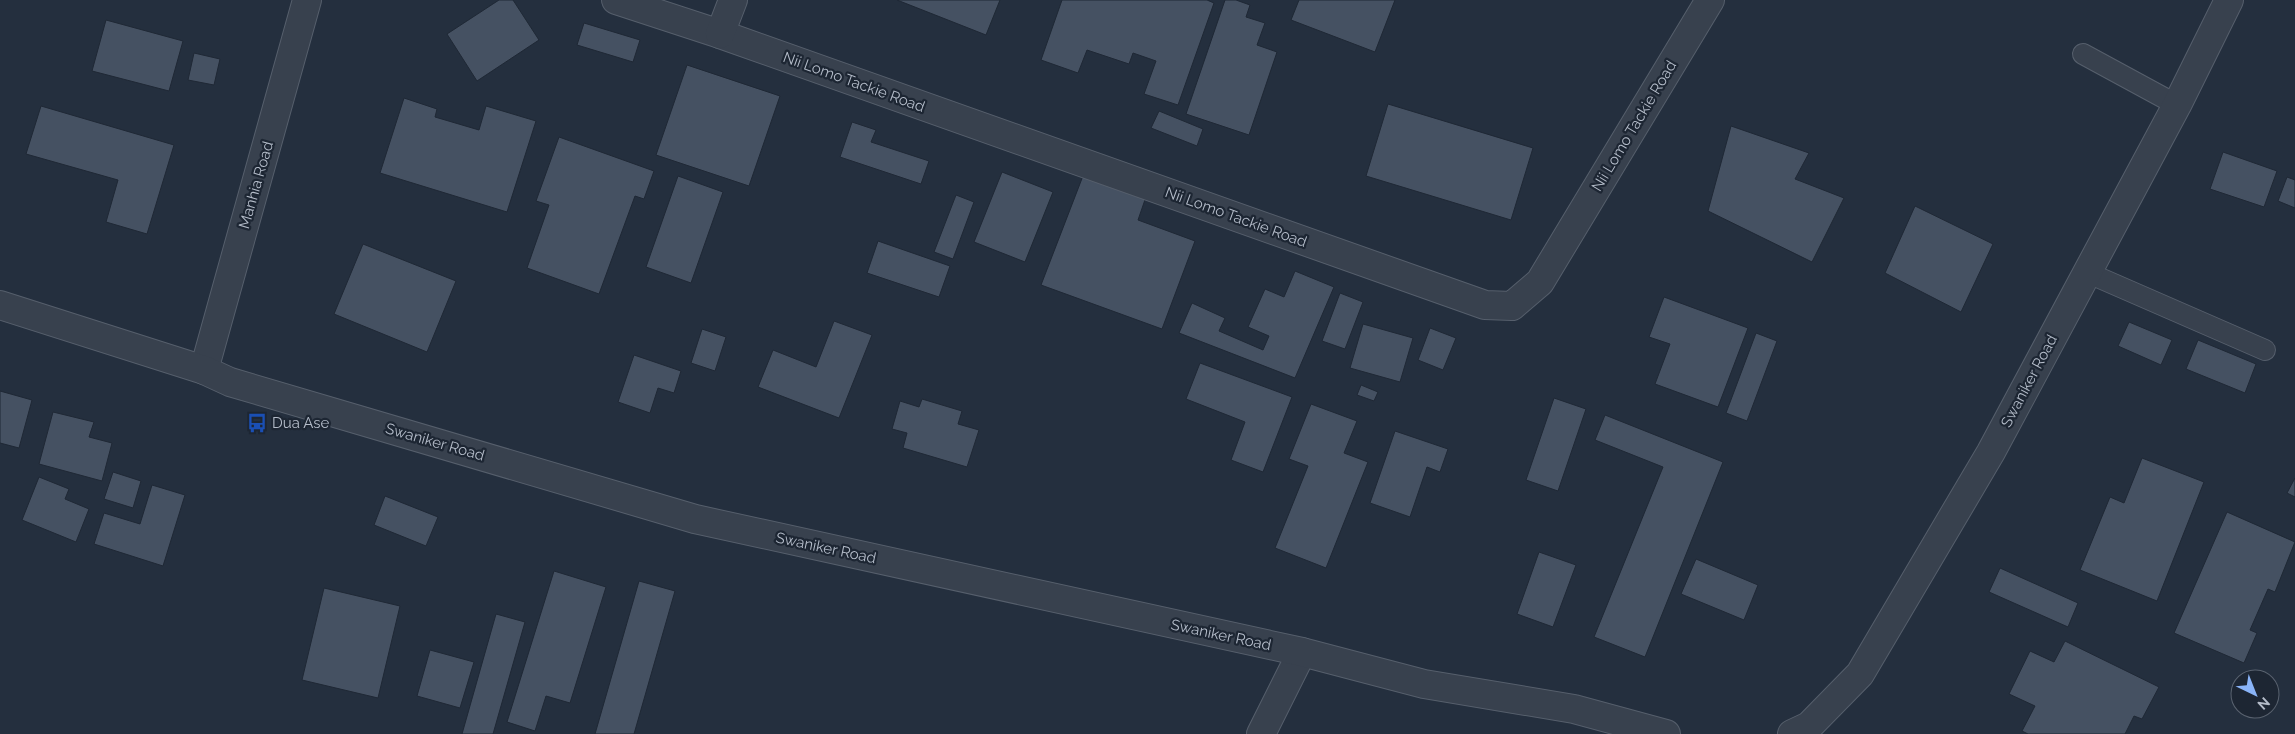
<svg xmlns="http://www.w3.org/2000/svg" width="2295" height="734" viewBox="0 0 2295 734" font-family="Raleway,sans-serif">
  <rect width="100%" height="100%" fill="#242f3e"/>
  <g fill="#455162" stroke="#1f2835">
    <polygon points="499,0 513,0 539,40 477,81 447,34"/>
    <polygon points="897,0 1000,0 986,35"/>
    <polygon points="1062,0 1207,0 1214,3 1178,105 1144,94 1156,61 1133,53 1129,64 1087,50 1078,73 1041,60"/>
    <polygon points="1225,0 1236,0 1250,5 1246,17 1265,23 1257,45 1277,52 1249,135 1186,114"/>
    <polygon points="1299,0 1395,0 1375,52 1291,20"/>
    <polygon points="106,20 183,41 169,91 92,71"/>
    <polygon points="584,23 640,40 633,62 577,45"/>
    <polygon points="194,53 220,59 214,85 188,80"/>
    <polygon points="687,65 780,96 749,186 656,155"/>
    <polygon points="404,98 437,109 435,117 479,130 486,106 536,121 507,212 380,173"/>
    <polygon points="1388,104 1533,148 1511,220 1366,176"/>
    <polygon points="41,106 174,145 147,234 106,222 118,180 26,154"/>
    <polygon points="1159,111 1203,129 1197,146 1151,128"/>
    <polygon points="852,122 876,130 871,142 929,161 921,184 840,157"/>
    <polygon points="1731,126 1809,153 1795,179 1844,198 1812,262 1708,211"/>
    <polygon points="559,137 654,171 644,199 635,196 599,294 527,268 549,205 536,201"/>
    <polygon points="2223,152 2277,171 2264,207 2210,189"/>
    <polygon points="1086,168 1148,191 1138,220 1195,241 1162,329 1041,285"/>
    <polygon points="1002,172 1053,192 1025,262 974,242"/>
    <polygon points="678,176 723,192 691,283 646,267"/>
    <polygon points="2287,177 2295,180 2295,208 2278,201"/>
    <polygon points="956,195 974,202 953,259 934,252"/>
    <polygon points="1915,206 1993,244 1961,312 1885,273"/>
    <polygon points="878,241 950,266 939,297 867,273"/>
    <polygon points="363,244 456,281 427,352 334,314"/>
    <polygon points="1295,271 1334,287 1295,378 1179,333 1192,303 1225,318 1219,331 1263,350 1269,336 1248,327 1265,289 1284,297"/>
    <polygon points="1340,293 1363,302 1345,349 1322,341"/>
    <polygon points="1664,297 1748,328 1718,407 1655,384 1670,344 1649,337"/>
    <polygon points="834,321 872,335 839,418 758,387 773,350 816,367"/>
    <polygon points="2129,322 2172,340 2161,365 2118,346"/>
    <polygon points="1363,324 1413,338 1400,382 1350,368"/>
    <polygon points="1430,328 1456,338 1443,370 1418,360"/>
    <polygon points="702,329 726,337 715,371 691,363"/>
    <polygon points="1756,333 1777,341 1747,421 1726,413"/>
    <polygon points="2198,340 2256,364 2245,393 2186,369"/>
    <polygon points="634,355 681,371 674,393 658,388 650,413 618,402"/>
    <polygon points="1200,363 1292,397 1263,472 1231,460 1245,422 1186,399"/>
    <polygon points="1361,385 1378,392 1374,401 1357,395"/>
    <polygon points="0,391 32,400 19,448 0,443"/>
    <polygon points="1554,398 1586,409 1558,491 1526,480"/>
    <polygon points="922,399 962,411 958,424 979,430 967,467 903,448 907,433 892,429 900,401 919,407"/>
    <polygon points="1311,404 1357,421 1344,453 1368,462 1326,568 1275,548 1308,466 1289,459"/>
    <polygon points="53,412 94,422 89,437 112,443 102,481 39,464"/>
    <polygon points="1605,415 1723,462 1645,657 1594,637 1663,467 1595,440"/>
    <polygon points="1395,431 1448,449 1440,472 1427,467 1410,517 1370,503"/>
    <polygon points="2142,458 2204,482 2157,601 2080,570 2110,497 2124,503"/>
    <polygon points="113,472 141,481 133,508 104,499"/>
    <polygon points="39,477 69,489 65,499 89,509 76,542 22,520"/>
    <polygon points="2295,478 2295,497 2287,493"/>
    <polygon points="152,485 185,495 163,566 94,544 104,513 140,524"/>
    <polygon points="385,496 438,517 426,546 374,525"/>
    <polygon points="2227,512 2295,542 2275,592 2268,589 2250,630 2257,633 2244,663 2174,633"/>
    <polygon points="1539,552 1576,565 1553,627 1517,614"/>
    <polygon points="1696,559 1758,585 1744,620 1681,594"/>
    <polygon points="2000,568 2078,603 2068,627 1989,592"/>
    <polygon points="554,571 606,587 570,703 546,696 535,731 507,722"/>
    <polygon points="639,581 675,591 634,734 595,734"/>
    <polygon points="324,588 400,606 378,698 302,680"/>
    <polygon points="496,614 525,622 493,734 462,734"/>
    <polygon points="2065,641 2159,687 2142,719 2134,716 2125,734 2028,734 2022,731 2035,706 2009,694 2030,651 2054,662"/>
    <polygon points="430,650 474,662 460,708 417,696"/>
  </g>
  <g fill="none" stroke-linecap="round" stroke-linejoin="round">
    <defs>
      <g id="service">
        <polyline points="2083,54 2177,105"/>
        <polyline points="2086,272 2265,350"/>
      </g>
      <g id="minor">
        <polyline points="616,0 720,34 1485,305 1512,306 1540,282 1710,0"/>
        <polyline points="720,34 733,0"/>
        <polyline points="204,370 307,0"/>
        <polyline points="1261,734 1302,652"/>
      </g>
      <g id="tertiary">
        <polyline points="0,305 204,370 230,382 695,519 1302,652 1424,684 1574,709 1666,734"/>
        <polyline points="1792,734 1809,726 1860,674 1991,452 2177,105 2229,0"/>
      </g>
    </defs>
    <use href="#service" stroke="#565f6c" stroke-width="22"/>
    <use href="#minor" stroke="#565f6c" stroke-width="30"/>
    <use href="#tertiary" stroke="#565f6c" stroke-width="30"/>
    <use href="#service" stroke="#38414e" stroke-width="20"/>
    <use href="#minor" stroke="#38414e" stroke-width="28"/>
    <use href="#tertiary" stroke="#38414e" stroke-width="28"/>
  </g>
  <defs>
    <symbol id="bus-bare" viewBox="-9 -9 18 18"><path d="M-5-6H5V4H4V6H2V4H-2V6H-4V4H-5ZM-3.5-4V0h7V-4ZM-3.5 1.2v1.5H-2V1.2ZM2 1.2v1.5H3.5V1.2Z" fill="#1a4fb4" stroke="#1d2633" stroke-width="2.5" paint-order="stroke"/></symbol>
  </defs>
  <g fill-rule="evenodd">
    <use href="#bus-bare" x="243" y="409" width="28" height="28"/>
  </g>
  <g text-anchor="middle" stroke-width="4.5" stroke-linejoin="round" paint-order="stroke">
    <g font-size="15" fill="#b4bcc9" stroke="#1d2633">
      <text transform="translate(854 82) rotate(20)" y="5">Nii Lomo Tackie Road</text>
      <text transform="translate(1634 126) rotate(-59)" y="5">Nii Lomo Tackie Road</text>
      <text transform="translate(256 185) rotate(-74)" y="5">Manhia Road</text>
      <text transform="translate(1236 217) rotate(20)" y="5">Nii Lomo Tackie Road</text>
      <text transform="translate(2029 381) rotate(-62)" y="5">Swaniker Road</text>
      <text transform="translate(435 442) rotate(16)" y="5">Swaniker Road</text>
      <text transform="translate(826 548) rotate(12)" y="5">Swaniker Road</text>
      <text transform="translate(1221 635) rotate(12)" y="5">Swaniker Road</text>
    </g>
    <g font-size="15" fill="#b4bcc9" stroke="#1d2633" text-anchor="start">
      <text x="272" y="428">Dua Ase</text>
    </g>
  </g>
  <g transform="translate(2255 694) rotate(137)"><circle r="24" fill="#1d2633" stroke="#59626f"/>
  <path d="M0-4L9 19L0 12L-9 19Z" fill="#8ab4f8"/>
  <text y="-8" font-size="14" font-weight="bold" text-anchor="middle" fill="#b4bcc9">N</text>
  </g>
</svg>
